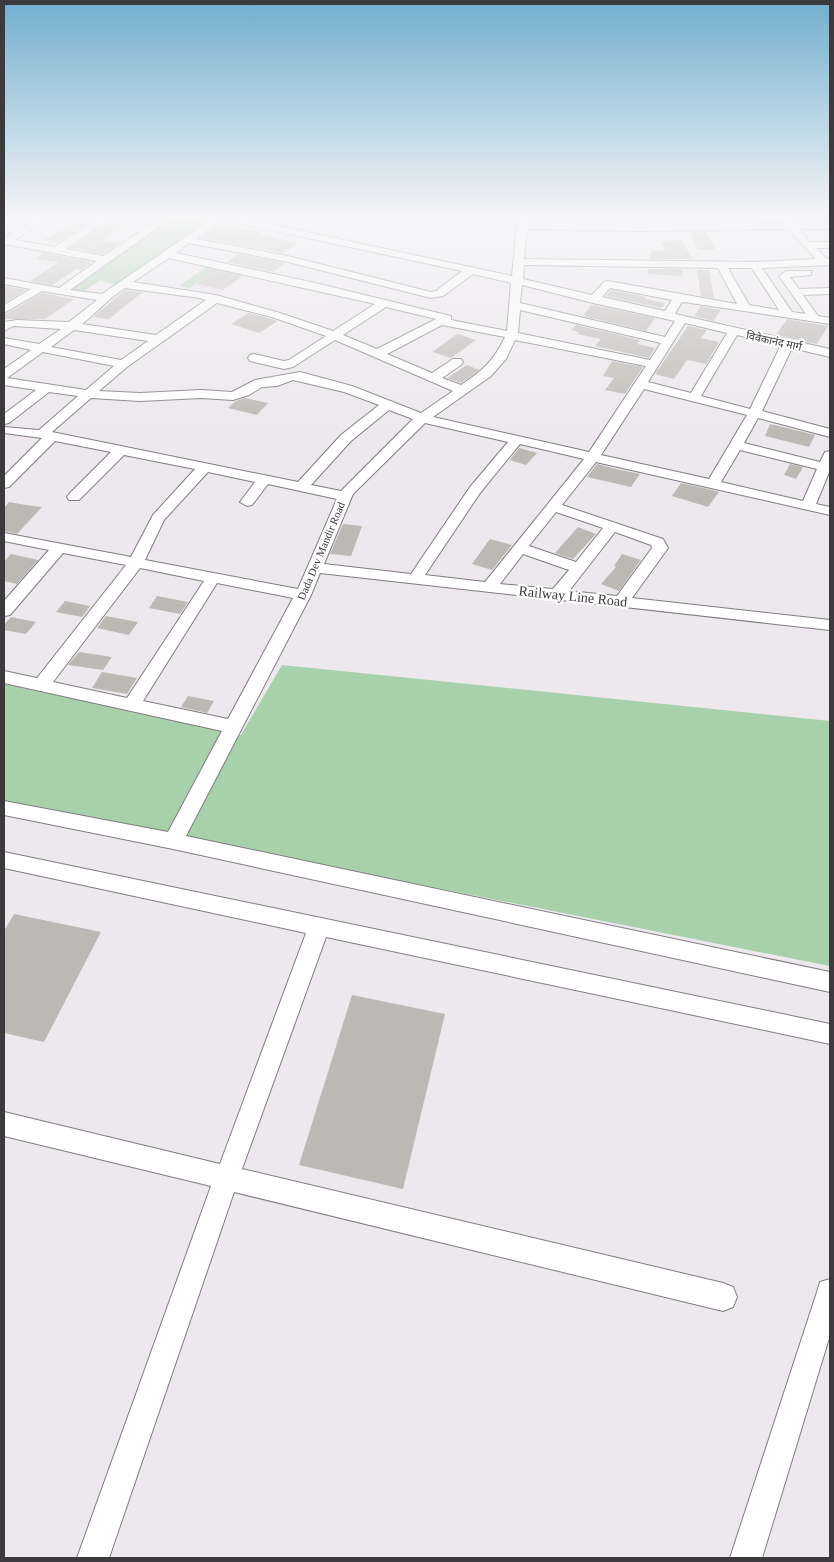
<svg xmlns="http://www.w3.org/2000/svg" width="834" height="1562" viewBox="0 0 834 1562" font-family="'Times New Roman','Noto Sans Devanagari',serif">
  <rect width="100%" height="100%" fill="#ece8ed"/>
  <polygon fill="#e6dce7" points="208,266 247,274 218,294 179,286"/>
  <g fill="#a6d1ab">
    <polygon points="191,216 213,219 116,285 100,280 83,292 69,290 168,219 182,221"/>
    <polygon points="208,266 219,268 190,288 179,286"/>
    <polygon points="282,665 830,721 830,966 4,802 4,684 241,735"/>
  </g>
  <g fill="#bcb9b4">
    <polygon points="82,217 93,219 56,244 58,242 44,240"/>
    <polygon points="108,221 125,225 103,241 120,243 104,254 71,248"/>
    <polygon points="221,224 261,232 257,234 298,243 283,253 201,238"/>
    <polygon points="690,232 706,232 715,250 698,250"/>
    <polygon points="682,240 692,259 650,259 652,251 665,250 660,241"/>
    <polygon points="44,253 92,262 81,270 76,269 52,285 30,281 59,262 36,259"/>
    <polygon points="238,254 285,263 273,272 227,262"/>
    <polygon points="648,269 682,269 682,276 647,274"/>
    <polygon points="216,270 242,276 223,290 197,284"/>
    <polygon points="697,270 709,270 714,298 701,296"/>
    <polygon points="4,286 26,290 4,303"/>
    <polygon points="125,290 143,292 109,319 93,317"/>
    <polygon points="611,290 646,297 645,299 665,303 662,308 606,296"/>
    <polygon points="42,293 74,299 45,319 4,319 4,315"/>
    <polygon points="591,305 593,305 655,318 646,331 583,316"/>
    <polygon points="701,306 721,310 713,321 694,316"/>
    <polygon points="249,313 271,319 278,321 259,333 231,324"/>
    <polygon points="787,319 828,326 817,344 776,335"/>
    <polygon points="576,325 640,340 637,344 655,348 649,358 595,346 601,339 577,334 579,332 571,330"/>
    <polygon points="688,326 707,330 701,338 719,342 706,364 687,360 674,379 655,374"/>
    <polygon points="457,334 476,340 451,358 432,352"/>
    <polygon points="612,361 643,367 625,394 605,390 614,378 603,376"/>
    <polygon points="467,365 479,370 461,383 447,378"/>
    <polygon points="245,398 268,403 257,415 228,408 236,401"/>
    <polygon points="770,424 787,428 815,435 809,447 765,436"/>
    <polygon points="519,448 537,453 526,465 510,460"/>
    <polygon points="597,464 616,469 640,474 631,487 587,477"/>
    <polygon points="790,464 803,467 796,479 784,475"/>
    <polygon points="681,483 712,490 719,492 708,507 672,496"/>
    <polygon points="9,502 26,505 42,507 17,534 4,531 4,508"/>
    <polygon points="343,524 362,526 351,556 330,554"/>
    <polygon points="578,527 596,534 573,559 555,553"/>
    <polygon points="490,539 512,545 492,570 472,564"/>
    <polygon points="11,554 38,560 17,584 4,581 4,561"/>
    <polygon points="622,554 641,560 619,591 601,584 616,567 614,566"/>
    <polygon points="157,596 188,602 180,614 149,608"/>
    <polygon points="65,601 90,606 82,617 56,612"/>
    <polygon points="106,616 138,622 129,635 97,628"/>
    <polygon points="11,617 36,622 26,634 4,630 4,625"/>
    <polygon points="79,652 112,657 103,670 68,665"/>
    <polygon points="102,672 137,678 127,694 92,688"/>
    <polygon points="188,696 214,701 207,713 181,707"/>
    <polygon points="14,914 101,932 44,1042 4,1033 4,931"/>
    <polygon points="352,995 445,1014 403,1189 299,1165"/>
  </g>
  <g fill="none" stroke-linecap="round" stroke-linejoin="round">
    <defs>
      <g id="minor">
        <path d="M41,216H52L15,240L55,247L101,216H112L66,249L104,256L163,216H174L70,290L102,294L216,216H232L512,276L518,216H528L527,223L784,224L782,221L787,218L794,223H830V229H798L810,242H830V248H816L827,259H830V265L762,268L792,312L806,314L779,276L786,271H811V275L790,277L799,289L830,288V294L803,295L818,316L830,318V324L684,302L681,303L675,314L830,349V357L792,348L762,411L830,429V437L758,418L744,443L820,462L825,452L830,451V470L816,504L830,507V515L596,462L562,505L663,539L668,548L632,598L830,620V630L320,573L311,595L186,836L830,972V992L173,849L4,815V801L168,832L222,731L4,683V671L37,678L126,565L63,553L10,615L4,616V601L49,550L4,541V533L131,557L153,515L195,469L124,455L79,500H69L67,497L69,494L111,452L55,441L9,487L4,488V476L42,438L4,433V427L39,430L78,396L49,392L9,423L4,424V414L36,390L4,385V369L31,350L4,344V338L39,344L61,329L13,326L4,331V322L17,320L69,322L97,300L42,291L4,313V305L31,289L4,284V278L59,288L97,261L4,244V238ZM224,220L462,271L436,291L431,292L288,256L196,239ZM527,229L641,231L788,229L816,259L755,262L524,259ZM189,243L288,262L431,298L443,296L473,274L511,283L507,331L451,320V316L311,282L176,253ZM169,258L375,304L333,331L280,313L216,295L133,282ZM524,265L718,268L737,304L608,281L604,282L592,295L523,279ZM728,268H752L779,310L749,305ZM522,285L593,303L675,321L665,337L520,303ZM125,288L200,298L206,300L156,335L82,324C97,312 109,298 125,288ZM610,288L672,300L665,311L602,297ZM217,303L272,317L326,336L289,360L284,361L254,354L250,355L248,358L250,361L284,369L293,367L335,340L453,391L421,413L352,386L300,372L255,380L232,392L201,390L140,393L99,391L127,367ZM386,307L436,319L377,349L343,335ZM520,310L661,343L650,360L518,333ZM685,323L727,333L691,393L648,382ZM442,325L505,337C493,362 483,370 461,385L442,378L461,365L463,362L461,359H453L432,373L387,354ZM74,330L148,341L121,360L51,347ZM737,335L781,345L750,409L701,396ZM515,340L646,366L589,452L433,417L491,376L506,359ZM43,352L114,366L86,390L7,378ZM293,380L344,392L379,405L341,435L298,482L52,432L91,398L140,401L201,398L233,400L249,395L262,387L277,386ZM644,389L747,415L709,479L601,455ZM389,410L413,419L341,491L311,485L351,441ZM425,423L508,442L470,487L411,574L324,564L353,494ZM520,444L584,459L485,582L425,575L480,493ZM740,450L817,469L803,501L721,482ZM208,472L255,482L240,502L247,506L252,505L268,484L337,499L298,589L145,560L164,520ZM556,512L603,528L576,562L529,546ZM615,532L651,545L652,548L617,596L569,591ZM523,554L569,570L553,589L500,584ZM140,568L204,581L127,698L53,682ZM217,583L293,598L228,719L143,701Z"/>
        <polygon points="4,852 830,1024 830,1044 326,937 242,1169 723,1283 733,1287 737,1297 733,1307 723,1311 234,1192 109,1558 77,1558 211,1186 4,1136 4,1112 220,1164 306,933 4,868"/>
        <polygon points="830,1279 830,1335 762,1558 730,1558 817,1292 820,1282"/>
      </g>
    </defs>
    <use href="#minor" stroke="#807c81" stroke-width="2"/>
    <use href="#minor" fill="#fff" fill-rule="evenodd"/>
  </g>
  <linearGradient id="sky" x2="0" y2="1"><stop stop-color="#71afce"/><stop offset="0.5" stop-color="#f6f5f7"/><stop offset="1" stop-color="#f6f5f7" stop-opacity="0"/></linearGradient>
  <rect width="834" height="434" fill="url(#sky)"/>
  <g text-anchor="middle" stroke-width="4.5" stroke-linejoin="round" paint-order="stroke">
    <g font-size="11" fill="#3c3a3c" stroke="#fff">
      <text transform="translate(774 341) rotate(12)" y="4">विवेकानंद मार्ग</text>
      <text transform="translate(321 551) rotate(-67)" y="4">Dada Dev Mandir Road</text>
    </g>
    <g font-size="14" fill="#3c3a3c" stroke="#fff">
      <text transform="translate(573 596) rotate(6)" y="5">Railway Line Road</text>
    </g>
  </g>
  <rect width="834" height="1562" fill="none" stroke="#3c3a3c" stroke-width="10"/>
</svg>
